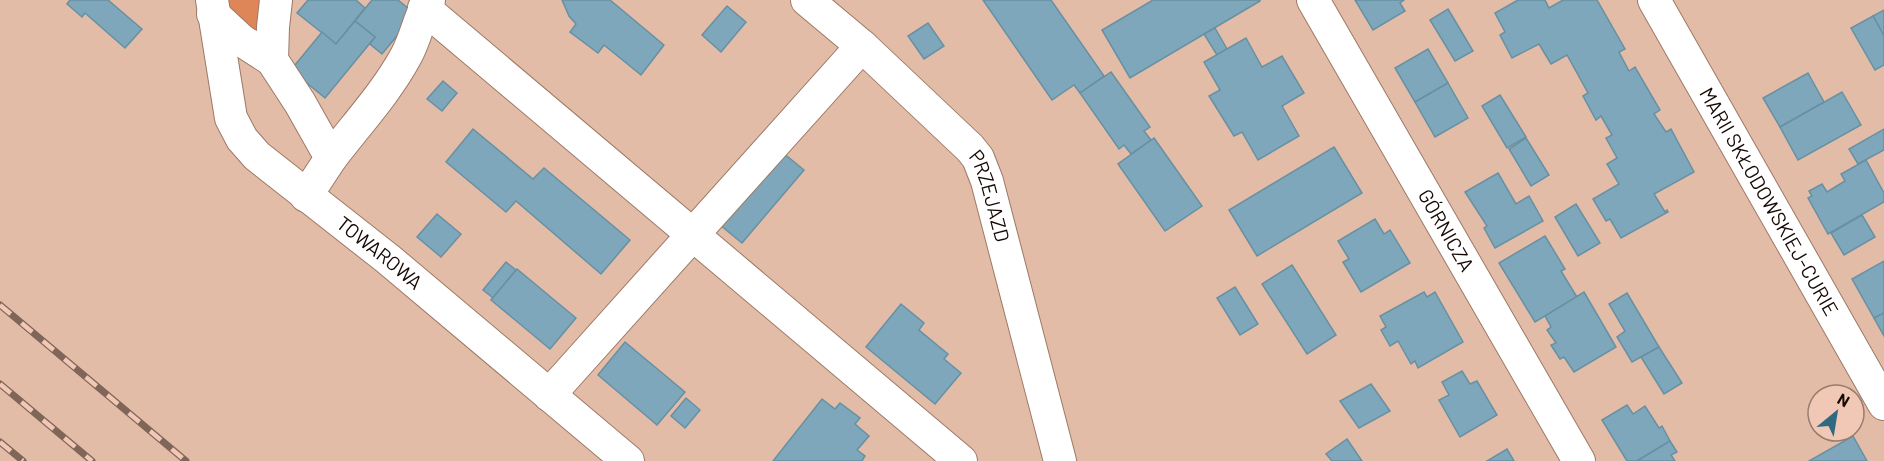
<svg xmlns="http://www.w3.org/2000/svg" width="1884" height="461" viewBox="0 0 1884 461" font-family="Barlow,sans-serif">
  <rect width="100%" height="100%" fill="#e3bca8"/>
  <polygon fill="#de8658" points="221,0 268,0 264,31 252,38"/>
  <g fill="#7ea7bb" stroke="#6790a3" stroke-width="1.5">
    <polygon points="70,0 108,0 142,29 125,48 85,13 82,17 67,4"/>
    <polygon points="308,0 356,0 365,8 336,44 297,13"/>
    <polygon points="372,0 398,0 415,14 382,54 370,44 375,37 355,21"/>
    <polygon points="562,0 610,0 664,45 641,75 604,45 598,53 570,32 576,24 569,16"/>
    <polygon points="983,0 1051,0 1104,76 1080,93 1074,85 1052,100"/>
    <polygon points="1153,0 1260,0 1260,1 1130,78 1102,30"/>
    <polygon points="1355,0 1404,0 1400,3 1405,11 1373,30"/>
    <polygon points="1518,0 1545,0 1549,8 1563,0 1597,0 1625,49 1619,52 1629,71 1635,67 1660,110 1654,114 1666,132 1671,129 1694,172 1654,194 1665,212 1667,210 1668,212 1621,238 1610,219 1606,221 1593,199 1619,184 1607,164 1617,158 1606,138 1612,135 1601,116 1596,120 1583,96 1588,93 1567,55 1551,64 1539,44 1512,58 1500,35 1505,32 1495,13"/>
    <polygon points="727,6 746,22 721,52 702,35"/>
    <polygon points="1448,9 1473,51 1455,61 1430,20"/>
    <polygon points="1884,10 1884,36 1873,16"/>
    <polygon points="1873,16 1884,36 1884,65 1875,70 1851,28"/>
    <polygon points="355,21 375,37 325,98 291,70 322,32 336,44"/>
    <polygon points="928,23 944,46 924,59 908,36"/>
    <polygon points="1215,28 1227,49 1217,55 1204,34"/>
    <polygon points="1246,38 1262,67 1282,56 1304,93 1282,106 1299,136 1258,160 1242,132 1234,136 1209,96 1220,90 1204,62"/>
    <polygon points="1428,49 1448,83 1415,102 1395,68"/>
    <polygon points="1111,72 1150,127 1144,131 1151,140 1131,154 1124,145 1119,149 1080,93"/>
    <polygon points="1808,73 1824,102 1780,127 1763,98"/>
    <polygon points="443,81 457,93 442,111 427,99"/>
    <polygon points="1448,83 1468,118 1435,137 1415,102"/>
    <polygon points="1842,92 1861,125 1798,160 1780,127"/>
    <polygon points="1500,95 1526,137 1507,148 1482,106"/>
    <polygon points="473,129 533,179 544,168 630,240 601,274 516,201 506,212 446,162"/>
    <polygon points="1884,129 1884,150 1858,164 1849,149"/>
    <polygon points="1154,138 1202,206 1165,231 1118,164"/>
    <polygon points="1526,138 1549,175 1531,186 1509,149"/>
    <polygon points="1334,147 1362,193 1257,256 1229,210"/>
    <polygon points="782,152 804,170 742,243 720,225"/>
    <polygon points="1866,160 1884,193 1884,202 1828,234 1808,198 1812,196 1809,191 1822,184 1827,192 1845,181 1841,174"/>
    <polygon points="1498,173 1516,204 1529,196 1543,221 1495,248 1484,228 1487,226 1465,192"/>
    <polygon points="1576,204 1600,243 1578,256 1555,217"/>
    <polygon points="437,214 461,234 441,257 417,237"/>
    <polygon points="1862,215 1875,237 1844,255 1831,233"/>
    <polygon points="1375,219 1384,234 1390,230 1410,263 1361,292 1343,262 1349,259 1338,241"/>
    <polygon points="1545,236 1565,269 1561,271 1577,297 1535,322 1499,263"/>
    <polygon points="1884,261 1884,313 1874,318 1852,279"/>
    <polygon points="506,262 516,270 493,298 483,290"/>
    <polygon points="1292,265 1336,335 1307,354 1262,284"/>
    <polygon points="517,269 576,318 550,349 491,300"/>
    <polygon points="1235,287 1258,324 1240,335 1217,298"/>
    <polygon points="1424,292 1427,297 1435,292 1463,342 1418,368 1415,361 1411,364 1398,341 1390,346 1381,330 1386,327 1380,316"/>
    <polygon points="1584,292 1616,347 1574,372 1564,357 1560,359 1551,345 1556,343 1547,330 1551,327 1545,316"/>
    <polygon points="1627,293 1659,347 1632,362 1617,337 1625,331 1609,304"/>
    <polygon points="901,304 924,323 919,330 948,354 944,359 961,373 935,404 866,347"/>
    <polygon points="1884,313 1884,336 1874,318"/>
    <polygon points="625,342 685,392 657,425 598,375"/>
    <polygon points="1659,347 1682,383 1664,394 1641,357"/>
    <polygon points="1462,371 1470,384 1477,381 1497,415 1460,437 1439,400 1449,395 1442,382"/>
    <polygon points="1371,384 1390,411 1359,428 1340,401"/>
    <polygon points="686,398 700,410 685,428 671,416"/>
    <polygon points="822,399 835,409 840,403 860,418 855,424 869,436 857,450 865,456 862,461 773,461"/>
    <polygon points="1627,405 1633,414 1645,406 1659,428 1662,426 1670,441 1637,461 1627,461 1602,420"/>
    <polygon points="1853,436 1867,461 1809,461"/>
    <polygon points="1347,439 1362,461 1332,461 1326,454"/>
    <polygon points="1670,441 1677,452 1671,455 1675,461 1637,461"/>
    <polygon points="1507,449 1514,461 1487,461"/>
  </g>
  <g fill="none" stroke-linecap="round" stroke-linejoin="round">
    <defs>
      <g id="street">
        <path id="s1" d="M212,0L231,118L242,139L257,156L388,259L628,461"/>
        <polyline points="276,0 273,27 272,60 300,103 331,158 306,196"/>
        <path id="s2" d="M807,0L862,46L970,148L978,158L987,181L1060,461"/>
        <path id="s3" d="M1313,0L1579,461"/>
        <path id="s4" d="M1654,0L1884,404"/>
        <polyline points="424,8 961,461"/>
        <polyline points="213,14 241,40 272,60"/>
        <path d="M331,158C356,125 386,93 406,56C416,38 419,18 429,0"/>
        <polyline points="549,395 862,46"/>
      </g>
    </defs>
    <use href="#street" stroke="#9d7966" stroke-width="34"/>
    <use href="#street" stroke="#fff" stroke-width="32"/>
    <defs>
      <g id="rail">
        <polyline points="0,305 186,461"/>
        <polyline points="0,384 92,461"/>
        <polyline points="0,442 23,461"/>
      </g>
    </defs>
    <use href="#rail" stroke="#806559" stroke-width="7"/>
    <use href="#rail" stroke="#f0c8b5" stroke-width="4.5" stroke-dasharray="14" stroke-linecap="butt"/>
  </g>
  <g text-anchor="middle" stroke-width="4.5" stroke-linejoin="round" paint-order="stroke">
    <g font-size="20" fill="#160904" stroke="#f0c8b5">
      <text dy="7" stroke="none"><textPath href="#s2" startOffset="273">PRZEJAZD</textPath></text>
      <text dy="7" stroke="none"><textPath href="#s4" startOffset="232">MARII SKŁODOWSKIEJ-CURIE</textPath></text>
      <text dy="7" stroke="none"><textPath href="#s3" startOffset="266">GÓRNICZA</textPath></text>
      <text dy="7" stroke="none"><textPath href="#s1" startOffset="322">TOWAROWA</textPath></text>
    </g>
  </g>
  <g transform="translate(1836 413) rotate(30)"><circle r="28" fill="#f0c8b5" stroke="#997c6e" stroke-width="1.5"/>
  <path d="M0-4.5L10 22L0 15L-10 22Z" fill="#2f6a82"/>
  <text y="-9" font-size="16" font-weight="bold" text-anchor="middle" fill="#160904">N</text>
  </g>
</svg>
